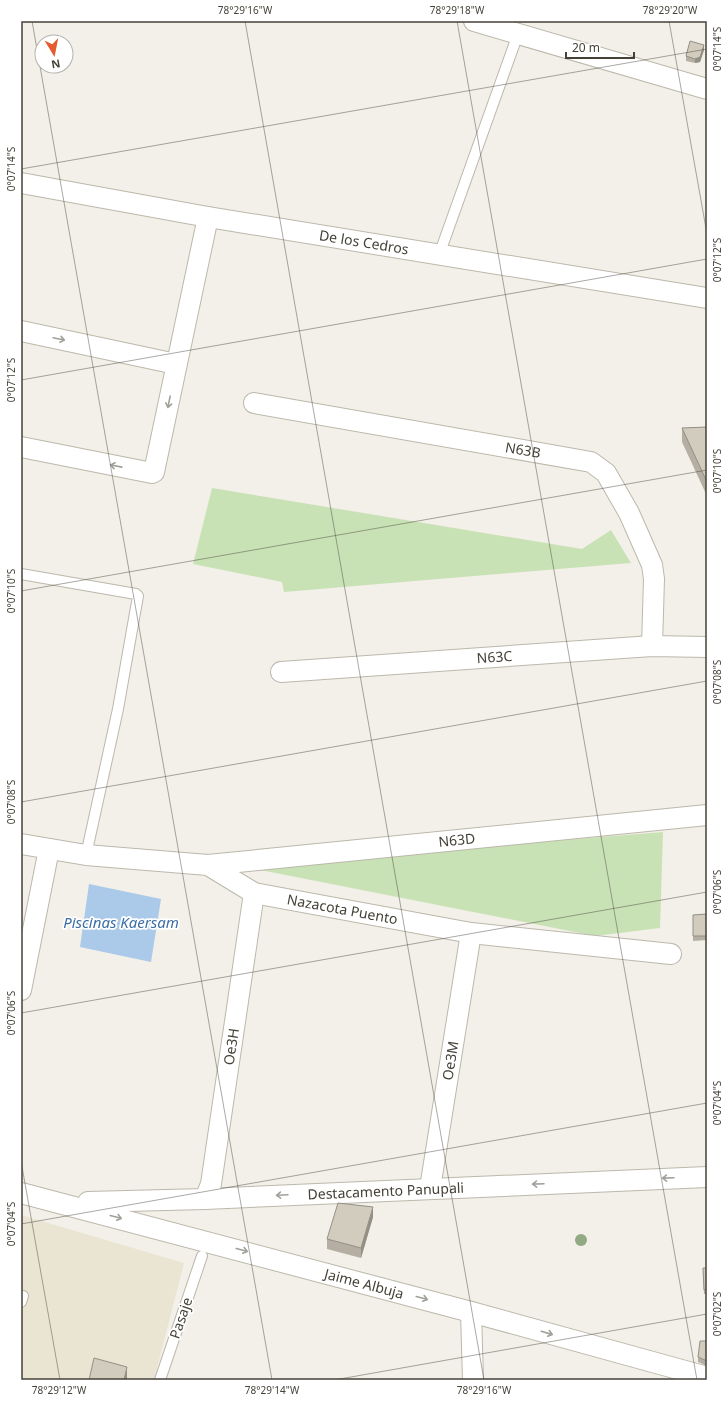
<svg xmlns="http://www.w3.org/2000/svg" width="728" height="1401" viewBox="0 0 728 1401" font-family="'Noto Sans',sans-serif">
  <rect width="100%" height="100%" fill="#f2f0e8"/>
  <polygon fill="#eae5d3" points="21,1215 184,1263 154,1380 21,1380"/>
  <g fill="#c9e2b5">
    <polygon points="212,488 582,549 611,530 631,563 284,592 282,582 193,564"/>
    <polygon points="663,832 660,928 595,936 240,866"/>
  </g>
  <polygon fill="#abc9e8" points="89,884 161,899 151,962 80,947"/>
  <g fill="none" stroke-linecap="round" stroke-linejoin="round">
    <defs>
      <g id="service">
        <polyline points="439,255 518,34"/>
        <polyline points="21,574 136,594 138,596 118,709 86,855"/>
        <polyline points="21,1302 23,1296"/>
        <polyline points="160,1380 202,1256"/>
      </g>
      <g id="minor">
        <polyline points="474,21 707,89"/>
        <path id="s1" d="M21,183L208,217L707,298"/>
        <polyline points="21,331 176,364"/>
        <path id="s2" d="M254,403L591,462L606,473L629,513L652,565L654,579L652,646"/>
        <polyline points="21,447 152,473 154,472 208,217"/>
        <path id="s3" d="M281,672L652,646L707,647"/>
        <path id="s4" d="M21,844L86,855L208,865L254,893L471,933L671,954"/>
        <path id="s5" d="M208,865L707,815"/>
        <polyline points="21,990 49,849"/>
        <path id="s6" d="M430,1188L471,933"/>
        <path id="s7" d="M21,1193L471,1312L707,1377"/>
        <path id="s8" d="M205,1199L211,1184L254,893"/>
        <path id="s9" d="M88,1202L205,1199L707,1177"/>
        <polyline points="471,1312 473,1380"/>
      </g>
    </defs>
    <use href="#service" stroke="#bcb8ab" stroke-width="12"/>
    <use href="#minor" stroke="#bcb8ab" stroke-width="22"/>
    <use href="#service" stroke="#fff" stroke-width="10"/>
    <use href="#minor" stroke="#fff" stroke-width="20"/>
  </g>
  <circle fill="#92aa83" cx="581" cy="1240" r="6"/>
  <g fill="#b5afa3">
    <polygon points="704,50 700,62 695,63 686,61 686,56"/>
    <polygon points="707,427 707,496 682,442 682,428"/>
    <polygon points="707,914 707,940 693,941 693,915"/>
    <polygon points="373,1217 361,1258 327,1249 327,1239"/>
    <polygon points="703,1268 707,1268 707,1294 704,1294"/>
    <polygon points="707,1341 707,1366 698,1362 698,1357"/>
  </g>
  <g fill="#938f85">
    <polygon points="704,45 704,50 700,62 695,63 695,59"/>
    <polygon points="373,1207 373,1217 361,1258 361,1248"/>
    <polygon points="127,1367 127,1380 124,1380"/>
  </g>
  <g fill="#d2ccbe" stroke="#938f85">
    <polygon points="690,41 704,45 700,57 695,59 686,56"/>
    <polygon points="707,427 707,482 682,428"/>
    <polygon points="707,914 707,936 693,936 693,915"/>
    <polygon points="338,1203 373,1207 361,1248 327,1239"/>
    <polygon points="703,1268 707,1268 707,1289 704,1290"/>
    <polygon points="700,1341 707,1341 707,1361 698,1357"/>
    <polygon points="94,1358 127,1367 124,1380 89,1380"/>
  </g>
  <defs><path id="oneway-shaft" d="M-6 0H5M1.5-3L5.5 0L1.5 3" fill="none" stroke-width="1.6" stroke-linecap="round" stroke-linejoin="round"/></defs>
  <g stroke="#a2a09b">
    <use href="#oneway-shaft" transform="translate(59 339) rotate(12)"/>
    <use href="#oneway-shaft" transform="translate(169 402) rotate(101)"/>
    <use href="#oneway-shaft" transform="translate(116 466) rotate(-169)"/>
    <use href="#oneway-shaft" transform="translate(668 1178) rotate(178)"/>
    <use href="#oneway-shaft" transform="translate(538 1184) rotate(178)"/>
    <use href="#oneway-shaft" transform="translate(282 1195) rotate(177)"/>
    <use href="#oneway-shaft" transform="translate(116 1217) rotate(15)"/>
    <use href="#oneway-shaft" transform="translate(242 1250) rotate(15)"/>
    <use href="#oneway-shaft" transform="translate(422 1298) rotate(15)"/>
    <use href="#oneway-shaft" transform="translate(547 1333) rotate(16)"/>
  </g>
  <path fill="none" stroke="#444137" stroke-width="1" stroke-opacity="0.45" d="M32,21L272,1380M245,21L484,1380M457,21L697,1380M669,21L707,234M21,169L707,49M21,380L707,259M21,591L707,470M21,802L707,681M21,1013L707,892M21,1161L60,1380M21,1224L707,1103M334,1380L707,1314"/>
  <g text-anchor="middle" stroke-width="3.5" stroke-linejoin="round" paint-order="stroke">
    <g font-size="14" fill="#444137" stroke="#fff">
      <text dy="5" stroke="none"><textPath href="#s1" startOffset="348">De los Cedros</textPath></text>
      <text dy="5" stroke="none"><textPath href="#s2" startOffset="273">N63B</textPath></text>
      <text dy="5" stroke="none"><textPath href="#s3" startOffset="214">N63C</textPath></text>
      <text dy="5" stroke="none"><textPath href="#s5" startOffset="250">N63D</textPath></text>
      <text dy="5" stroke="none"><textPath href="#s4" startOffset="332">Nazacota Puento</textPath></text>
      <text dy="5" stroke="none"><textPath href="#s8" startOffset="155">Oe3H</textPath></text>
      <text dy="5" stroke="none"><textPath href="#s6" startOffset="129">Oe3M</textPath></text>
      <text dy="5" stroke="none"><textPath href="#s9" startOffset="298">Destacamento Panupali</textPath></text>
      <text dy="5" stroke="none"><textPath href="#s7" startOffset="355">Jaime Albuja</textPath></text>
      <text transform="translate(181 1318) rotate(-71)" y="5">Pasaje</text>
    </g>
    <g font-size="15" font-style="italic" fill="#3c6ea5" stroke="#fff">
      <text x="121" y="928">Piscinas Kaersam</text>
    </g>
  </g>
  <rect width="728" height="1401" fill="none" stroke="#ffffff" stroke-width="44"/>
  <g transform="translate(54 54) rotate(170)"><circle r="19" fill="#ffffff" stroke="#b4b3af"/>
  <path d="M0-3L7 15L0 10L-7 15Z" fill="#e35b2e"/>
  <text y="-6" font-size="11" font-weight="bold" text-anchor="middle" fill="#444137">N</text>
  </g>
  <path d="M566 52v6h68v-6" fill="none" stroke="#444137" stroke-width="2"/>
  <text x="572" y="52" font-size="12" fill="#444137" stroke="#ffffff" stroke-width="3" paint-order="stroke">20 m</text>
  <rect x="22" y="22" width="684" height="1357" fill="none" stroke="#444137" stroke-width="1.5"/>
  <g font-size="10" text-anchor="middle" fill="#444137">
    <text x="245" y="14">78°29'16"W</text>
    <text x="457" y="14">78°29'18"W</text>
    <text x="670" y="14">78°29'20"W</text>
    <text transform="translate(717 49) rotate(-90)" y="4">0°07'14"S</text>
    <text transform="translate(11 169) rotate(-90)" y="4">0°07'14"S</text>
    <text transform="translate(717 260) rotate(-90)" y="4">0°07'12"S</text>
    <text transform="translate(11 380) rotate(-90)" y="4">0°07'12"S</text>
    <text transform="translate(717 471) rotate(-90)" y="4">0°07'10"S</text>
    <text transform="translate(11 591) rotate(-90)" y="4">0°07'10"S</text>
    <text transform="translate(717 682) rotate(-90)" y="4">0°07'08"S</text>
    <text transform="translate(11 802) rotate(-90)" y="4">0°07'08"S</text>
    <text transform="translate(717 892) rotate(-90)" y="4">0°07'06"S</text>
    <text transform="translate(11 1013) rotate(-90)" y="4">0°07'06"S</text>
    <text transform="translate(717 1103) rotate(-90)" y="4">0°07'04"S</text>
    <text transform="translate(11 1224) rotate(-90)" y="4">0°07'04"S</text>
    <text transform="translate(717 1314) rotate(-90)" y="4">0°07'02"S</text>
    <text x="59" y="1394">78°29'12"W</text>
    <text x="272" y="1394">78°29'14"W</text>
    <text x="484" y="1394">78°29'16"W</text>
  </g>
</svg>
